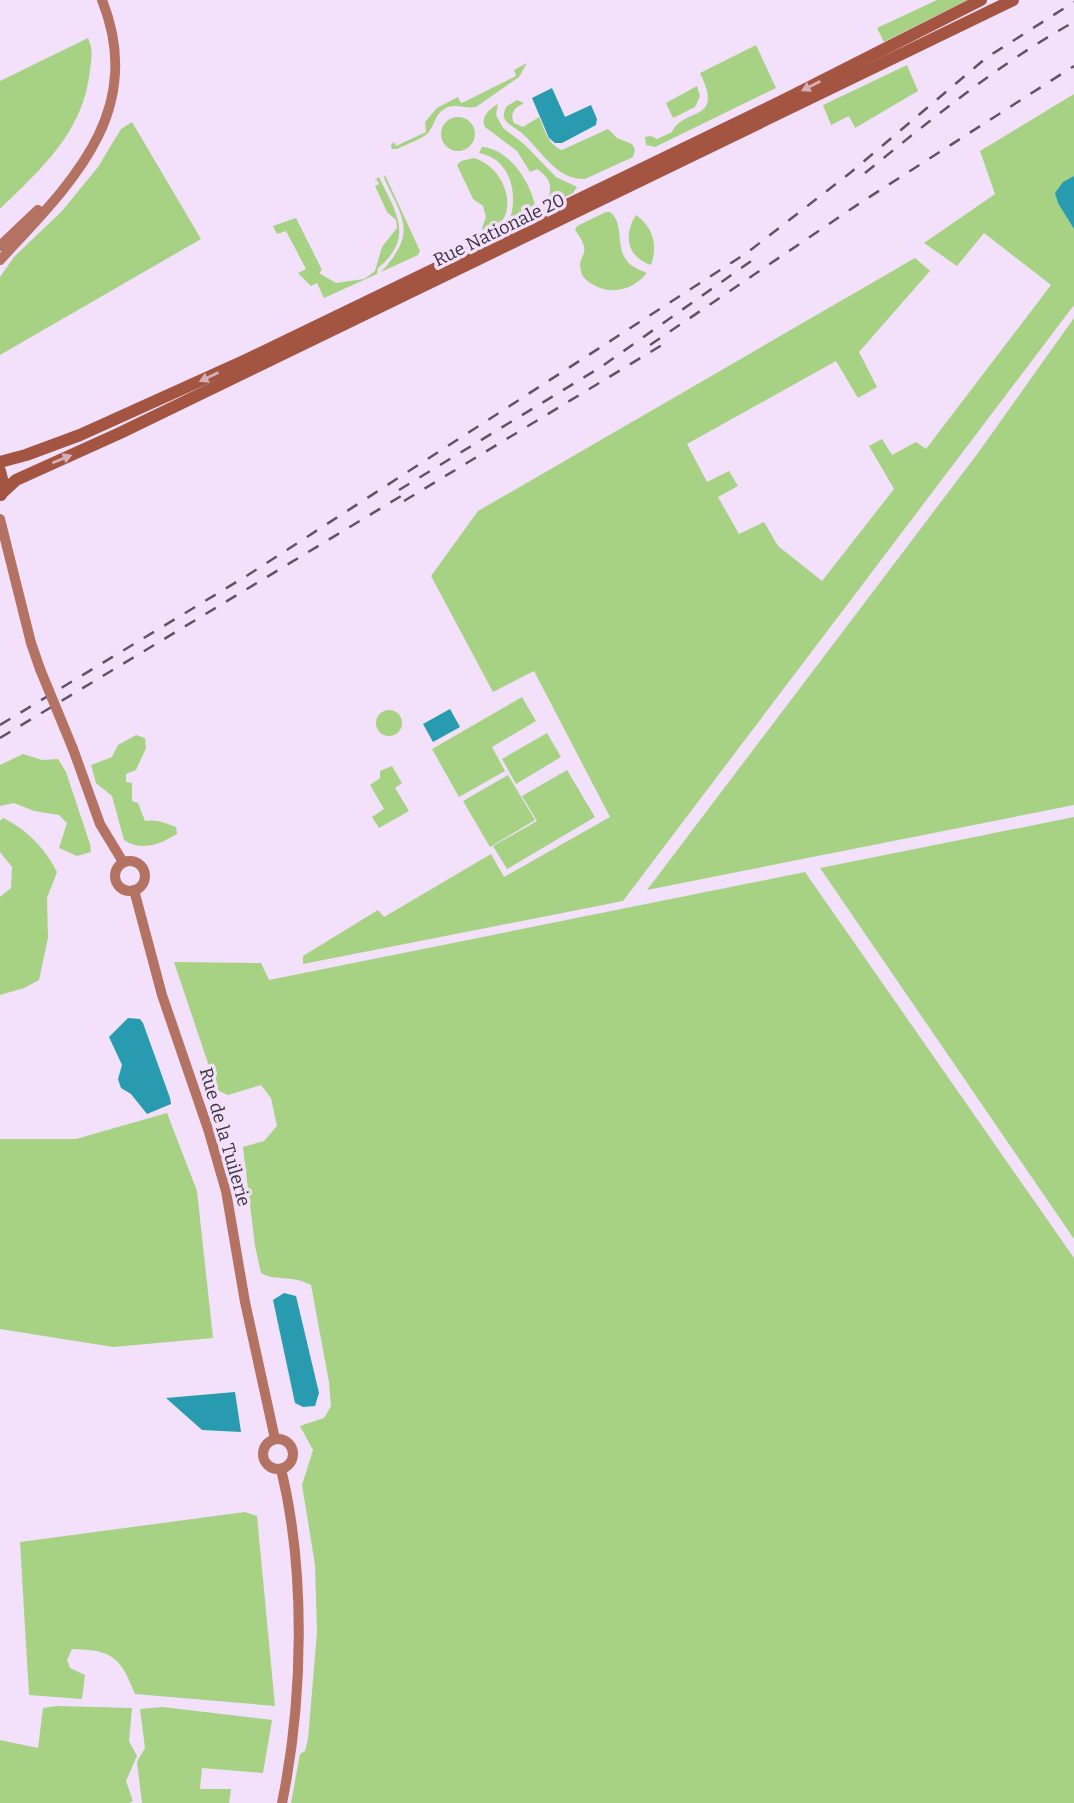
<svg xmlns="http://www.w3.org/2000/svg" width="1074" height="1803" viewBox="0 0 1074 1803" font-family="Bitter,serif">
  <rect width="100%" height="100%" fill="#f3e0fb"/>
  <g fill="#a7d283">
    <polygon points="937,0 967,0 884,42 877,28"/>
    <path d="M88,38C93,49 92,57 90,70C84,131 42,168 0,209V81Z"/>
    <path d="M756,45L776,88L655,147L646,145L645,137L651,136L657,139L672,132C684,106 725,124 700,73Z"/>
    <path d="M527,63L519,77L476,107C466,109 458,104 448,107C434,113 436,124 428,133C421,140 406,144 397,149H392L391,145L394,142L396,146L426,132L425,122L437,108L458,97L461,103L464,102L516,76L514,70Z"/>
    <polygon points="907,65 918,91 855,128 849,116 831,125 823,105"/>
    <polygon points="697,86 700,96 695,107 673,118 666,103"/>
    <polygon points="1074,94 1074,305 623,901 303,964 303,956 378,910 384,917 491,854 504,877 610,817 534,671 493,692 431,576 478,511 915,258 930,271 859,352 877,387 858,398 836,361 687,444 707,482 729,471 738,486 718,497 739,534 764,522 778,546 822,581 894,489 869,446 882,439 892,455 916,442 926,449 1051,285 984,233 957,266 924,243 995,194 980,151"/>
    <path d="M517,100L524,103C516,107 509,112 514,123L523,127L539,117C545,130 548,145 562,150L608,129L617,138L632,144L635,150L633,157L585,179C557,180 542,152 524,135C519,130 511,127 506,121C502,116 504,111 507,106Z"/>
    <path d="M498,104L496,115L503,128L524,144L556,177L577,187L573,193L547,206C551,188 554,181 537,169L530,172L517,151L485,127C480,116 490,109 498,104Z"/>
    <circle cx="458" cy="134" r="17"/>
    <polygon points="132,122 201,239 0,355 0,277 14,257 62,211 98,167 121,129"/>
    <path d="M482,147C510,148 534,187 536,212L507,226C520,200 513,159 479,153Z"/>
    <path d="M474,158C510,169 522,224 484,232L482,228L486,217L483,206L473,199L457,165L461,161Z"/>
    <path d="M385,175L420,251L418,255L381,272C417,233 404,220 384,178Z"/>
    <path d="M379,177C396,213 415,237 378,268L377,274L324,298L317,283L311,286L298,273L306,269L286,231L277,234L273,226L296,218L322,270L319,273L336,283L364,279L375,271L382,247L397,228L396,220L387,212L375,186L379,184L377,180L374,181Z"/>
    <path d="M606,212H610C626,224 613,251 631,265C635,268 642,271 647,273C633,290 611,296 592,284C587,281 582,277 581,271C576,253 595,257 575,230L577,226Z"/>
    <path d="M636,215C653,227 658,245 651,265C627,257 623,235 636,215Z"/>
    <polygon points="1074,318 1074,805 647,890 978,453"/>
    <polygon points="522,697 536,721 492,747 505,771 459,797 432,749"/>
    <circle cx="389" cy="723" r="13"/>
    <polygon points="547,733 561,757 516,784 502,759"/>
    <path d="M136,735L145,738L146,748L136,770L126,774V782L132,783V801L138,803L145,821C156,819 165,823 176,827L177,834C160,844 142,852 124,840L112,796L96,783L91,765L112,757L118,745Z"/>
    <polygon points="23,754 42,760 58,759 66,772 90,844 91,852 77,856 59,848 67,823 59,815 34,811 14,803 0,806 0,765"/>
    <polygon points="392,766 402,783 395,788 409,811 379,828 372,817 384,809 370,785 380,778 380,771"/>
    <polygon points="567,770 595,817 507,869 493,846 537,821 522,796"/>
    <polygon points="508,775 535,820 490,847 463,801"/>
    <polygon points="1074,817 1074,1239 820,868"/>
    <path d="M3,818C26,829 46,849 57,872L47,898L48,938L39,980L24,988L0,995V897L11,888L12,867L0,852V821Z"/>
    <path d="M805,872L1074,1258V1803H291L300,1754L305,1751L308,1739L317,1632L315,1565L302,1485L313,1450L300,1426L324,1418L331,1406L329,1382L311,1285C290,1274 277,1282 261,1273L255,1246L243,1147L264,1141L277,1126L271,1098L261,1085L228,1095L217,1090L174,962L261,963L269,980Z"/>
    <polygon points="167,1113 197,1191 213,1338 113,1347 0,1329 0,1139 76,1139"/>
    <path d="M245,1512L257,1516L275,1706L135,1694C120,1656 112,1650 72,1649L67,1660L70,1668L85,1675L82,1699L29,1695L20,1542Z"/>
    <polygon points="57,1706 132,1708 129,1741 137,1756 126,1781 133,1801 129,1803 0,1803 0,1740 38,1748 43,1708"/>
    <polygon points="162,1707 272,1720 263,1773 202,1768 200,1789 231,1789 229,1803 142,1803 137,1762 145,1748 140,1709"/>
  </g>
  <g fill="#289bb1">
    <polygon points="552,88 565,117 591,105 597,119 596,125 562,143 555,143 549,138 532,98"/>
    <polygon points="1074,176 1074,229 1058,203 1055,193 1063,182"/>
    <polygon points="450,709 460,727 433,742 423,724"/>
    <polygon points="128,1018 140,1019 143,1023 170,1098 171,1104 147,1114 131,1094 121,1088 118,1079 122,1065 109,1037"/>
    <polygon points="284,1293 296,1296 319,1393 315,1406 303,1407 295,1403 273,1300"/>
    <polygon points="235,1392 241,1432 202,1430 166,1398"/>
  </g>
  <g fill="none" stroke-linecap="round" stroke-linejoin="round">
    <g stroke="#b37262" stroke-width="10">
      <polyline points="0,246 38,210"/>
      <path d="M0,260C70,184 147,113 102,0"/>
      <polyline points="0,519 31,643 40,669"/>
      <polyline points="73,749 100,824 123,862"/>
      <circle cx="130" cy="876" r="15"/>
      <polyline points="134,890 162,995 209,1132 226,1191 245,1302 275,1439"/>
      <circle cx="278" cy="1454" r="15"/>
      <path d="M281,1469C306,1571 303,1701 282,1803"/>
    </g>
    <g stroke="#a45542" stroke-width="12">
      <polyline points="0,462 26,455 80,435 246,360 788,98 981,0"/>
      <polyline points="0,471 3,483 1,495"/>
      <polyline points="3,492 16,480 120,433 1013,0"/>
    </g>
    <g stroke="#5e5462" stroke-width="2.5" stroke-dasharray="12 12" stroke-linecap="butt">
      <path d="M865,173C932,119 998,64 1074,22"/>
      <polyline points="650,345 860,203 1074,66"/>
      <polyline points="399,490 601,367 754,259"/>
      <polyline points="404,501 662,345"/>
      <polyline points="0,725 248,575 748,252 850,173 986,58 1074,2"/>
      <polyline points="0,738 411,490"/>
    </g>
    <polyline stroke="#b37262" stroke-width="10" points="40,669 73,749"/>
  </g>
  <defs><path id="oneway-solid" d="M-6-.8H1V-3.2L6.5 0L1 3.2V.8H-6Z" transform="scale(1.75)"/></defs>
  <g fill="#d7afba">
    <use href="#oneway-solid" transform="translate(811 86) rotate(153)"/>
    <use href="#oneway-solid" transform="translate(209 377) rotate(155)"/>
    <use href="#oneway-solid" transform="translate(62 459) rotate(-22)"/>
  </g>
  <g text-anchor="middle" stroke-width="7" stroke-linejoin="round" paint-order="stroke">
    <g font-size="18" fill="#3a333d" stroke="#f3e0fb">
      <text transform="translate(499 230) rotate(-26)" y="6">Rue Nationale 20</text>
      <text transform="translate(225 1137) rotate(74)" y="6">Rue de la Tuilerie</text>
    </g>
  </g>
</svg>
